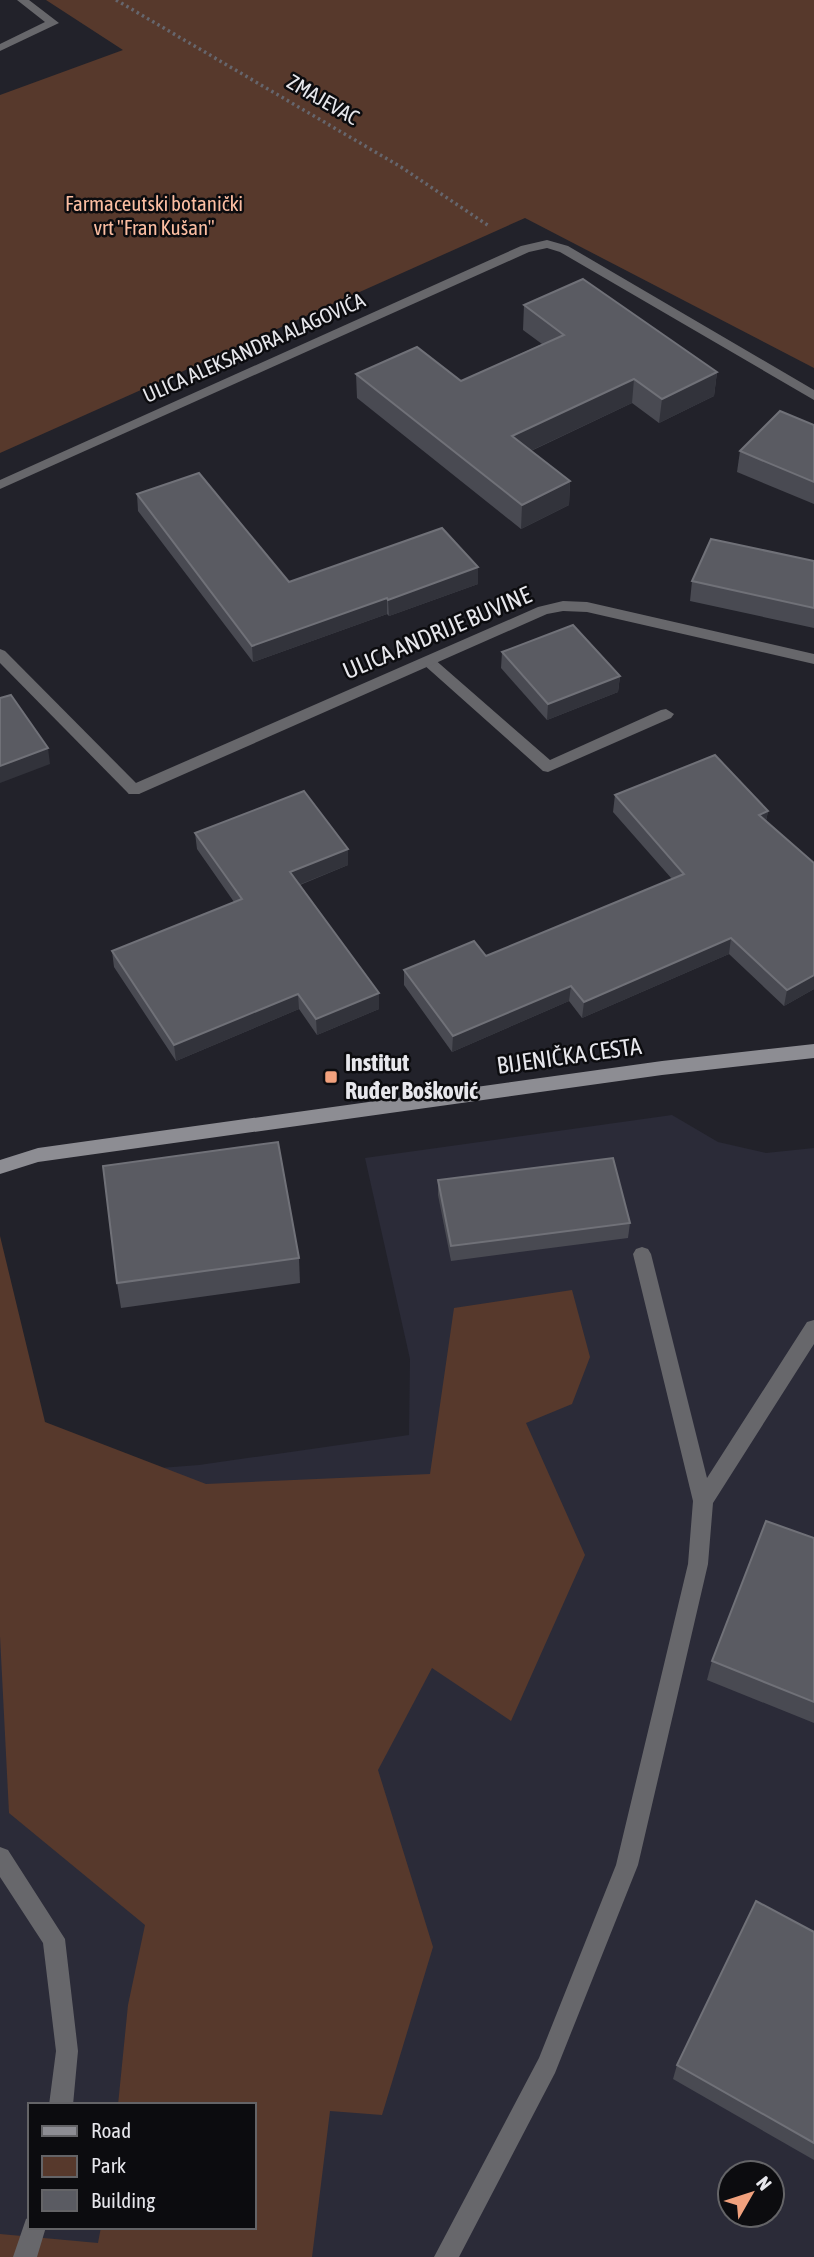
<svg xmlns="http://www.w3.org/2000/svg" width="814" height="2257" viewBox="0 0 814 2257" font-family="'Asap Condensed',sans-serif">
  <rect width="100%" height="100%" fill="#22222a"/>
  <path fill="#2b2b38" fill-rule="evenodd" d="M672,1115L718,1142L766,1153L814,1148V2257H0V1325L56,1476L199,1465L409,1435L410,1359L365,1158ZM30,2105H254V2227H30ZM730,2173H772V2215H730Z"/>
  <g fill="#57392c">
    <polygon points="46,0 814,0 814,368 525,218 0,453 0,95 123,50"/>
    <polygon points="0,1236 45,1422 206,1484 430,1474 454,1308 572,1290 590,1357 572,1404 526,1423 585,1555 511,1721 432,1668 378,1770 433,1947 382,2115 330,2111 312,2257 0,2257 0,2234 98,2243 101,2227 254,2227 254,2105 118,2105 128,2005 145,1925 9,1813 0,1636"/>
  </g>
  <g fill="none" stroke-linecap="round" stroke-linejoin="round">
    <polyline stroke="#66666d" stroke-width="3.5" stroke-dasharray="2.5 3.5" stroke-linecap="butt" points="116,0 401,167 489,226"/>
    <g fill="#67676b" fill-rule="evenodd">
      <polygon points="17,0 29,0 59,23 0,51 0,44 45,22"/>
      <polygon points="0,649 5,651 139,786 142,790 139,794 129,794 0,663"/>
      <polygon points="428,656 433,658 550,760 661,710 666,709 674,714 671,718 548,772 543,771 423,664 421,661"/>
      <polygon points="642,1247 648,1249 651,1254 707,1478 807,1322 814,1320 814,1344 713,1503 708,1564 638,1865 555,2073 459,2257 434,2257 539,2058 616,1865 688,1564 693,1501 633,1254 636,1249"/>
      <polygon points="0,1847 8,1850 65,1939 78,2051 73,2105 49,2105 56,2051 43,1943 0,1877"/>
      <polygon points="30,2217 30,2227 46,2227 37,2257 13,2257 26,2219"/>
    </g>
    <g fill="#67676b" fill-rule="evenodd">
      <polygon points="547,240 568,246 814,390 814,400 560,252 547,248 529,252 0,489 0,480 521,246"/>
      <polygon points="563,601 587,602 814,654 814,664 587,612 563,611 547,614 139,794 129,794 126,790 129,786 538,607"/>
    </g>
    <polygon fill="#8d8d93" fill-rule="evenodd" points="814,1044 814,1058 662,1075 38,1162 0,1174 0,1160 38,1148 662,1061"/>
  </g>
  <g fill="#494a52">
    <polygon points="524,305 717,372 714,396 659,423 632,403 531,451 570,481 569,505 521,529 357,398 356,374 461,381 542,344 523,330"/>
    <polygon points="814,425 814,504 737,472 740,451"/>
    <polygon points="137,494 289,582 478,584 389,616 387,614 253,662 138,511"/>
    <polygon points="814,561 814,628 690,601 692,581"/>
    <polygon points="502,652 620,676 618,692 547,720 501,668"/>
    <polygon points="615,795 768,811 766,821 814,863 814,989 784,1006 729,954 582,1018 569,1001 452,1052 404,985 404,970 486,956 672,879 613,812"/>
    <polygon points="195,833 348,865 300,885 379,993 379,1009 317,1035 299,1009 176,1061 114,967 112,951 234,902 197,849"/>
    <polygon points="438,1180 630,1223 628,1238 451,1261 438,1195"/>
    <polygon points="299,1258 300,1283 121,1308 117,1283"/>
    <polygon points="814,1538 814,1723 707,1680 712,1661"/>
    <polygon points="814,1932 814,2160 673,2079 677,2065"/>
  </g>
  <g fill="#32333b">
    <polygon points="717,372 714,396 659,423 662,399"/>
    <polygon points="634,379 632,403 511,460 512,436"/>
    <polygon points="570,481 569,505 521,529 522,505"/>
    <polygon points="478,567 478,584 389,616 388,600"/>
    <polygon points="387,598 387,614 253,662 252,646"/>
    <polygon points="620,676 618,692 547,720 548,704"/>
    <polygon points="48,748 50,764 0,783 0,766"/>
    <polygon points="768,811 765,827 759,815"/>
    <polygon points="348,849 348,865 291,888 290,872"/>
    <polygon points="731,938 729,954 582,1018 584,1002"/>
    <polygon points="814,975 814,989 784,1006 787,990"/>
    <polygon points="571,986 569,1001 452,1052 453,1036"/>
    <polygon points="379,993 379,1009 317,1035 316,1019"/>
    <polygon points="298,994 299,1009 176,1061 174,1045"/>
  </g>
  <g fill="#5a5b62" stroke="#707178" stroke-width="2">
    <polygon points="583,279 717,372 662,399 634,379 512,436 570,481 522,505 356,374 417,347 461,381 564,335 524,305"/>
    <polygon points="780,411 814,425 814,482 740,451"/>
    <polygon points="199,473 289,582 442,528 478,567 388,600 387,598 252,646 137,494"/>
    <polygon points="711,539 814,561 814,608 692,581"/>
    <polygon points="573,625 620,676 548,704 502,652"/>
    <polygon points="11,695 48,748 0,766 0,698"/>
    <polygon points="715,755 768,811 759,815 814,863 814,975 787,990 731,938 584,1002 571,986 453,1036 404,970 474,941 486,956 684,874 615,795"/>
    <polygon points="304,791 348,849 290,872 379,993 316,1019 298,994 174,1045 112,951 242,899 195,833"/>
    <polygon points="278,1142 299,1258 117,1283 103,1166"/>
    <polygon points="613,1158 630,1223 451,1246 438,1180"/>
    <polygon points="766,1521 814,1538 814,1702 712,1661"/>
    <polygon points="756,1901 814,1932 814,2143 677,2065"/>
  </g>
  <rect fill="#f1a17d" stroke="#0c0c0f" stroke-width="2.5" x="324" y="1070" width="14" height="14" rx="3.5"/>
  <g text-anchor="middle" stroke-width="5" stroke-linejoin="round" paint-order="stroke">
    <g font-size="21" fill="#e7e7ec" stroke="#0c0c0f">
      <text transform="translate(323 100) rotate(30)" y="7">ZMAJEVAC</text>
      <text transform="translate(254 348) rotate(-24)" y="7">ULICA ALEKSANDRA ALAGOVIĆA</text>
    </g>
    <g font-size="21" fill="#fcbea2" stroke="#0c0c0f">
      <text x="154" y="211">Farmaceutski botanički<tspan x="154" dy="24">vrt "Fran Kušan"</tspan></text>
    </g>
    <g font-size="24" fill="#e7e7ec" stroke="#0c0c0f">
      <text transform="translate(437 633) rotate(-23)" y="8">ULICA ANDRIJE BUVINE</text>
      <text transform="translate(569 1056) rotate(-8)" y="8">BIJENIČKA CESTA</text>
    </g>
    <g font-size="24" font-weight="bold" fill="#e7e7ec" stroke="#0c0c0f" text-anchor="start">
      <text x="345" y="1071">Institut<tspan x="345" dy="28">Ruđer Bošković</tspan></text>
    </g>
  </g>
  <rect x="28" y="2103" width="228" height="126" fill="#0c0c0f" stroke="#646467" stroke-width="2"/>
  <rect x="42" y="2126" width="35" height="10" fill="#8d8d93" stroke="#646467" stroke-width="2"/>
  <text x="91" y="2138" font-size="21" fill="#e7e7ec">Road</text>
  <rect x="42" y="2156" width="35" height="21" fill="#57392c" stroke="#646467" stroke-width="2"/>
  <text x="91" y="2173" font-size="21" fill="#e7e7ec">Park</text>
  <rect x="42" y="2190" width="35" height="21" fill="#5a5b62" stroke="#646467" stroke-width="2"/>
  <text x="91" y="2208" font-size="21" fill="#e7e7ec">Building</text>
  <g transform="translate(751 2194) rotate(51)"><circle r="33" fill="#0c0c0f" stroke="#646467" stroke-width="2"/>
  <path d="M0-5L12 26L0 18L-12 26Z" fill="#f1a17d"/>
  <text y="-10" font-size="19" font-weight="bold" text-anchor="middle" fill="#e7e7ec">N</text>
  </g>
</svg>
